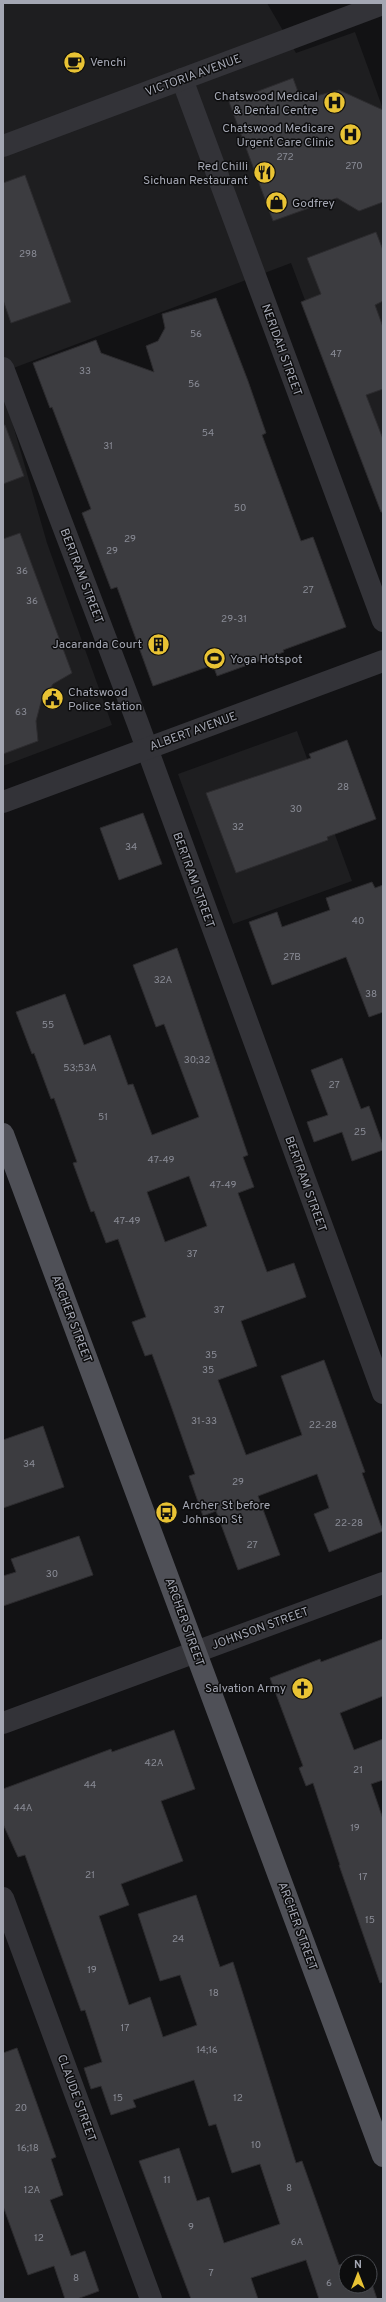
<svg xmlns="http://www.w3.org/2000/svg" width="386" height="2302" viewBox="0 0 386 2302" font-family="Overpass,sans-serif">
  <rect width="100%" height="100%" fill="#121214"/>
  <g fill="#1e1e20">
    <polygon points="3,3 267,3 296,53 355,32 383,109 383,508 291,263 3,372"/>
    <polygon points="3,390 47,543 112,725 3,766"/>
    <polygon points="297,731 352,881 233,924 178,774"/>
  </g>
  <g fill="#3c3c40" stroke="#2d2c2f" fill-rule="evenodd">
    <polygon points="293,78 301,100 339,90 383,110 383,202 359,211 337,198 273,221 229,102"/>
    <polygon points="25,175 71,302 11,323 3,300 3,183"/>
    <polygon points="376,232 383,250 383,301 375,305 383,327 383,389 366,395 383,439 383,512 381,512 301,302 321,294 307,258"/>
    <polygon points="216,298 248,381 266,433 262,435 301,541 313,537 346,627 283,650 284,652 217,676 213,665 153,686 117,587 111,589 82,513 91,509 52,407 50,408 33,363 96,340 101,353 154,372 146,346 158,341 165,328 162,314"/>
    <polygon points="3,425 5,425 24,476 3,484"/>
    <polygon points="20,533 72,673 53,684 41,702 36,721 38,741 3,754 3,539"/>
    <polygon points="347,740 376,819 327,837 328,840 236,873 206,793 311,758 309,754"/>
    <polygon points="143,813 162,864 119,880 100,828"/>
    <polygon points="372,882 375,888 383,885 383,1012 369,1017 346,957 272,985 249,922 277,912 282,927 330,910 326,898"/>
    <path d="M177,948L248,1155L243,1157L254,1187L238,1193L267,1272L294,1263L306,1297L241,1321L257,1366L218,1380L246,1455L302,1435L281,1376L324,1360L365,1472L362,1473L383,1531L329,1552L314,1514L329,1508L317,1474L258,1496L280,1555L238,1570L216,1511L203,1516L189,1476L195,1474L170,1403L152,1354L145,1356L132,1322L146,1317L118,1239L106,1243L94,1211L91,1212L73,1163L77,1162L54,1098L51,1099L34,1053L32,1054L16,1012L65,994L84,1045L110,1035L128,1085L133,1084L152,1135L199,1117L164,1024L156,1027L133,965ZM189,1176L207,1226L165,1242L147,1192Z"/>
    <polygon points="342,1058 361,1109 369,1106 383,1145 383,1150 352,1161 342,1132 314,1142 307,1122 328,1115 311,1070"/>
    <polygon points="43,1426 64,1487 3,1508 3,1440"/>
    <polygon points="79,1536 93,1575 3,1606 3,1576 16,1572 11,1559"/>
    <polygon points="383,1639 383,1696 340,1713 354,1750 383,1739 383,1780 371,1784 383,1819 383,1982 380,1983 339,1865 340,1865 313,1783 306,1786 299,1768 303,1766 270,1678 320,1659 321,1662"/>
    <polygon points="174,1730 195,1789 161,1801 183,1861 121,1884 129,1905 99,1916 129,2005 150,1997 163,2037 197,2025 180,1975 160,1981 138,1914 196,1895 220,1967 233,1962 296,2163 302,2161 339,2265 346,2263 346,2286 370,2286 370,2278 377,2299 319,2299 306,2260 251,2278 258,2299 191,2299 139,2161 179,2148 197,2201 209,2197 224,2243 280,2224 260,2164 232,2173 216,2124 209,2126 194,2080 133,2100 136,2107 111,2115 101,2086 91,2089 84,2068 102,2062 85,2010 81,2011 25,1855 18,1857 3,1824 3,1789 111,1749 112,1752"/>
    <polygon points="17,2048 56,2157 51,2159 63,2195 50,2200 71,2256 85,2251 99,2291 77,2299 65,2299 54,2266 28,2275 3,2206 3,2053"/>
  </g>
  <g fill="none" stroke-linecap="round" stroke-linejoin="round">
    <g stroke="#333338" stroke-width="22">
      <polyline points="182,79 383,621"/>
      <polyline points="3,146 383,4"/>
      <polyline points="3,368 137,721 383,1393"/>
      <polyline points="3,802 383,661"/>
      <polyline points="3,1723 383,1583"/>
      <polyline points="3,1898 151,2299"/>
    </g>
    <polyline stroke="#4f5057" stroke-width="22" points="3,1134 383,2156"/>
  </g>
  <defs>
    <symbol id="cafe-disc" viewBox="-11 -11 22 22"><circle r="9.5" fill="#e9c334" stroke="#0d0d0e"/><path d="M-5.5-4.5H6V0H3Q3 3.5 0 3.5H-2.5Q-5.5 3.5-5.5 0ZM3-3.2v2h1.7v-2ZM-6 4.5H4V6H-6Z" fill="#111"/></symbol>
    <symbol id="hospital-disc" viewBox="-11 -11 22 22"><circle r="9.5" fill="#e9c334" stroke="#0d0d0e"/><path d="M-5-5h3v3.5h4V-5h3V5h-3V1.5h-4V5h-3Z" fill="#111"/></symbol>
    <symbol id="restaurant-disc" viewBox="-11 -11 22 22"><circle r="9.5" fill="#e9c334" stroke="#0d0d0e"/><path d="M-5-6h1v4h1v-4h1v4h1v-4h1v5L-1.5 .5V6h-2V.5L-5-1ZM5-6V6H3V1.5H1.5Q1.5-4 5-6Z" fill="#111"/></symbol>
    <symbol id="shop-disc" viewBox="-11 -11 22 22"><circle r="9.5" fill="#e9c334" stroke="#0d0d0e"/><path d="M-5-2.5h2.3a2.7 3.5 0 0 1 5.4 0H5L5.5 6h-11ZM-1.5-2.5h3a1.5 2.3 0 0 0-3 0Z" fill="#111"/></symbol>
    <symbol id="building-disc" viewBox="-11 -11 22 22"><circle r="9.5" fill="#e9c334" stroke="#0d0d0e"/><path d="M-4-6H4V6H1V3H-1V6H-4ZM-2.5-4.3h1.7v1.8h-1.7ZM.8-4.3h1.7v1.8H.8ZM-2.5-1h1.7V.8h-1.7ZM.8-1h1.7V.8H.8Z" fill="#111"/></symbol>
    <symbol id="stadium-disc" viewBox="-11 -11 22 22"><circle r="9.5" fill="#e9c334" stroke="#0d0d0e"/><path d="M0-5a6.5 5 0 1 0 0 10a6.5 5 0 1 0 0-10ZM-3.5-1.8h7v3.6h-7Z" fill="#111"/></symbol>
    <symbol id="civic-disc" viewBox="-11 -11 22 22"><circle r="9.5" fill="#e9c334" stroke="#0d0d0e"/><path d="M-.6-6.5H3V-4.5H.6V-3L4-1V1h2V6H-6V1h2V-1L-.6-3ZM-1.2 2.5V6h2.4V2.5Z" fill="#111"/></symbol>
    <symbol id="bus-disc" viewBox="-11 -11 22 22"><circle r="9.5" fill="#e9c334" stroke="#0d0d0e"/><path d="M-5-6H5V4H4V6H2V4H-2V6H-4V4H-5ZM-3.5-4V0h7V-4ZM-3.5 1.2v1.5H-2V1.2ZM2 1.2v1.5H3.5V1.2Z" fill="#111"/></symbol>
    <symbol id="church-disc" viewBox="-11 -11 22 22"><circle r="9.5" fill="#e9c334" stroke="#0d0d0e"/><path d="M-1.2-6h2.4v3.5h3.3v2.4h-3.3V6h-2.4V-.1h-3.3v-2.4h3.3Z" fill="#111"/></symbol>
  </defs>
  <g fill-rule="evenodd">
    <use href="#cafe-disc" x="62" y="50" width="25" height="25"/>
    <use href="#hospital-disc" x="322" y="90" width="25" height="25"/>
    <use href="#hospital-disc" x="338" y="122" width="25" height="25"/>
    <use href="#restaurant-disc" x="252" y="160" width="25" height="25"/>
    <use href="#shop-disc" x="264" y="190" width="25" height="25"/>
    <use href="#building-disc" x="146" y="632" width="25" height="25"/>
    <use href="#stadium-disc" x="202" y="646" width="25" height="25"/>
    <use href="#civic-disc" x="40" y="686" width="25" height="25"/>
    <use href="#bus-disc" x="154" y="1500" width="25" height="25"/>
    <use href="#church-disc" x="290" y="1676" width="25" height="25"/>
  </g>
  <g text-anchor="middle" stroke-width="3" stroke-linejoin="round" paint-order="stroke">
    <g font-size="10" fill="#8a8c96">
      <text x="285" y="160">272</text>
      <text x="354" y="169">270</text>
      <text x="28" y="257">298</text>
      <text x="196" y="337">56</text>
      <text x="336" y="357">47</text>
      <text x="85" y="374">33</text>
      <text x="194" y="387">56</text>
      <text x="208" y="436">54</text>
      <text x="108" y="449">31</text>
      <text x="240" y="511">50</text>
      <text x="130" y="542">29</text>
      <text x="112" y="554">29</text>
      <text x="22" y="574">36</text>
      <text x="308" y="593">27</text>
      <text x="32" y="604">36</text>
      <text x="234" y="622">29-31</text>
      <text x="21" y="715">63</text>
      <text x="343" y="790">28</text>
      <text x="296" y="812">30</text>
      <text x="238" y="830">32</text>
      <text x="131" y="850">34</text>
      <text x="358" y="924">40</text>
      <text x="292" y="960">27B</text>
      <text x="163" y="983">32A</text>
      <text x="371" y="997">38</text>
      <text x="48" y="1028">55</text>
      <text x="197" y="1063">30;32</text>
      <text x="80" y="1071">53;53A</text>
      <text x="334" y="1088">27</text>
      <text x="103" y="1120">51</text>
      <text x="360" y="1135">25</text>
      <text x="161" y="1163">47-49</text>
      <text x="223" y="1188">47-49</text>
      <text x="127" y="1224">47-49</text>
      <text x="192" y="1257">37</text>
      <text x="219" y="1313">37</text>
      <text x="211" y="1358">35</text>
      <text x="208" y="1373">35</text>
      <text x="204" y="1424">31-33</text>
      <text x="323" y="1428">22-28</text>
      <text x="29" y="1467">34</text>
      <text x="238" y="1485">29</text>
      <text x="349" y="1526">22-28</text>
      <text x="252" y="1548">27</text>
      <text x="52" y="1577">30</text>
      <text x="154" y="1766">42A</text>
      <text x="358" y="1773">21</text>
      <text x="90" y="1788">44</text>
      <text x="23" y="1811">44A</text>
      <text x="355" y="1831">19</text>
      <text x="90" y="1878">21</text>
      <text x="363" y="1880">17</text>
      <text x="370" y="1923">15</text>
      <text x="178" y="1942">24</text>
      <text x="92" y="1973">19</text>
      <text x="214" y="1996">18</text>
      <text x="125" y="2031">17</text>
      <text x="207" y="2053">14;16</text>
      <text x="118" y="2101">15</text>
      <text x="238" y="2101">12</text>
      <text x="21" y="2111">20</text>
      <text x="256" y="2148">10</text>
      <text x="28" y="2151">16;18</text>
      <text x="167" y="2183">11</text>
      <text x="289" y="2191">8</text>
      <text x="32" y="2193">12A</text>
      <text x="191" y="2230">9</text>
      <text x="39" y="2241">12</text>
      <text x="297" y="2245">6A</text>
      <text x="211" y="2276">7</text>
      <text x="76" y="2281">8</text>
      <text x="329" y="2286">6</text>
    </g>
    <g font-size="12" fill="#a4a7b3" stroke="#0d0d0e" text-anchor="start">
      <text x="90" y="66">Venchi</text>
      <text x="318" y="100" text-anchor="end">Chatswood Medical<tspan x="318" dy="14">&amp; Dental Centre</tspan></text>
      <text x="334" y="132" text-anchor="end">Chatswood Medicare<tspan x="334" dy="14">Urgent Care Clinic</tspan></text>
      <text x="248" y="170" text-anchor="end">Red Chilli<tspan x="248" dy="14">Sichuan Restaurant</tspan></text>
      <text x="292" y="207">Godfrey</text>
      <text x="142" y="648" text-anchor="end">Jacaranda Court</text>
      <text x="230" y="663">Yoga Hotspot</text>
      <text x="68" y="696">Chatswood<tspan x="68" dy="14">Police Station</tspan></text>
      <text x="182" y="1509">Archer St before<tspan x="182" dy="14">Johnson St</tspan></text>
      <text x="286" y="1692" text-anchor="end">Salvation Army</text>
    </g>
    <g font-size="12" fill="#a4a7b3" stroke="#0d0d0e">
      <text transform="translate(193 75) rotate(-20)" y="4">VICTORIA AVENUE</text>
      <text transform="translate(282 350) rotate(70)" y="4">NERIDAH STREET</text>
      <text transform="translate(82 576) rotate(69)" y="4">BERTRAM STREET</text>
      <text transform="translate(193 731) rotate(-20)" y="4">ALBERT AVENUE</text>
      <text transform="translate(194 880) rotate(70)" y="4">BERTRAM STREET</text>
      <text transform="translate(306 1184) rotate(70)" y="4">BERTRAM STREET</text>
      <text transform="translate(72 1319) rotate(69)" y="4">ARCHER STREET</text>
      <text transform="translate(185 1622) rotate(70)" y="4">ARCHER STREET</text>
      <text transform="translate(260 1628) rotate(-20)" y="4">JOHNSON STREET</text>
      <text transform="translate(298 1926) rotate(70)" y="4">ARCHER STREET</text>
      <text transform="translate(77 2098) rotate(70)" y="4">CLAUDE STREET</text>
    </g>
  </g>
  <rect width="386" height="2302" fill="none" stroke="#a4a7b3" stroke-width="8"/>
  <g transform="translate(358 2274)"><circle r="19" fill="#0d0d0e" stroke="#494b50"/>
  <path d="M0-3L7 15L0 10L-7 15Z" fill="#e9c334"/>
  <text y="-6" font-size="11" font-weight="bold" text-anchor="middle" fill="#a4a7b3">N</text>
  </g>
</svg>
